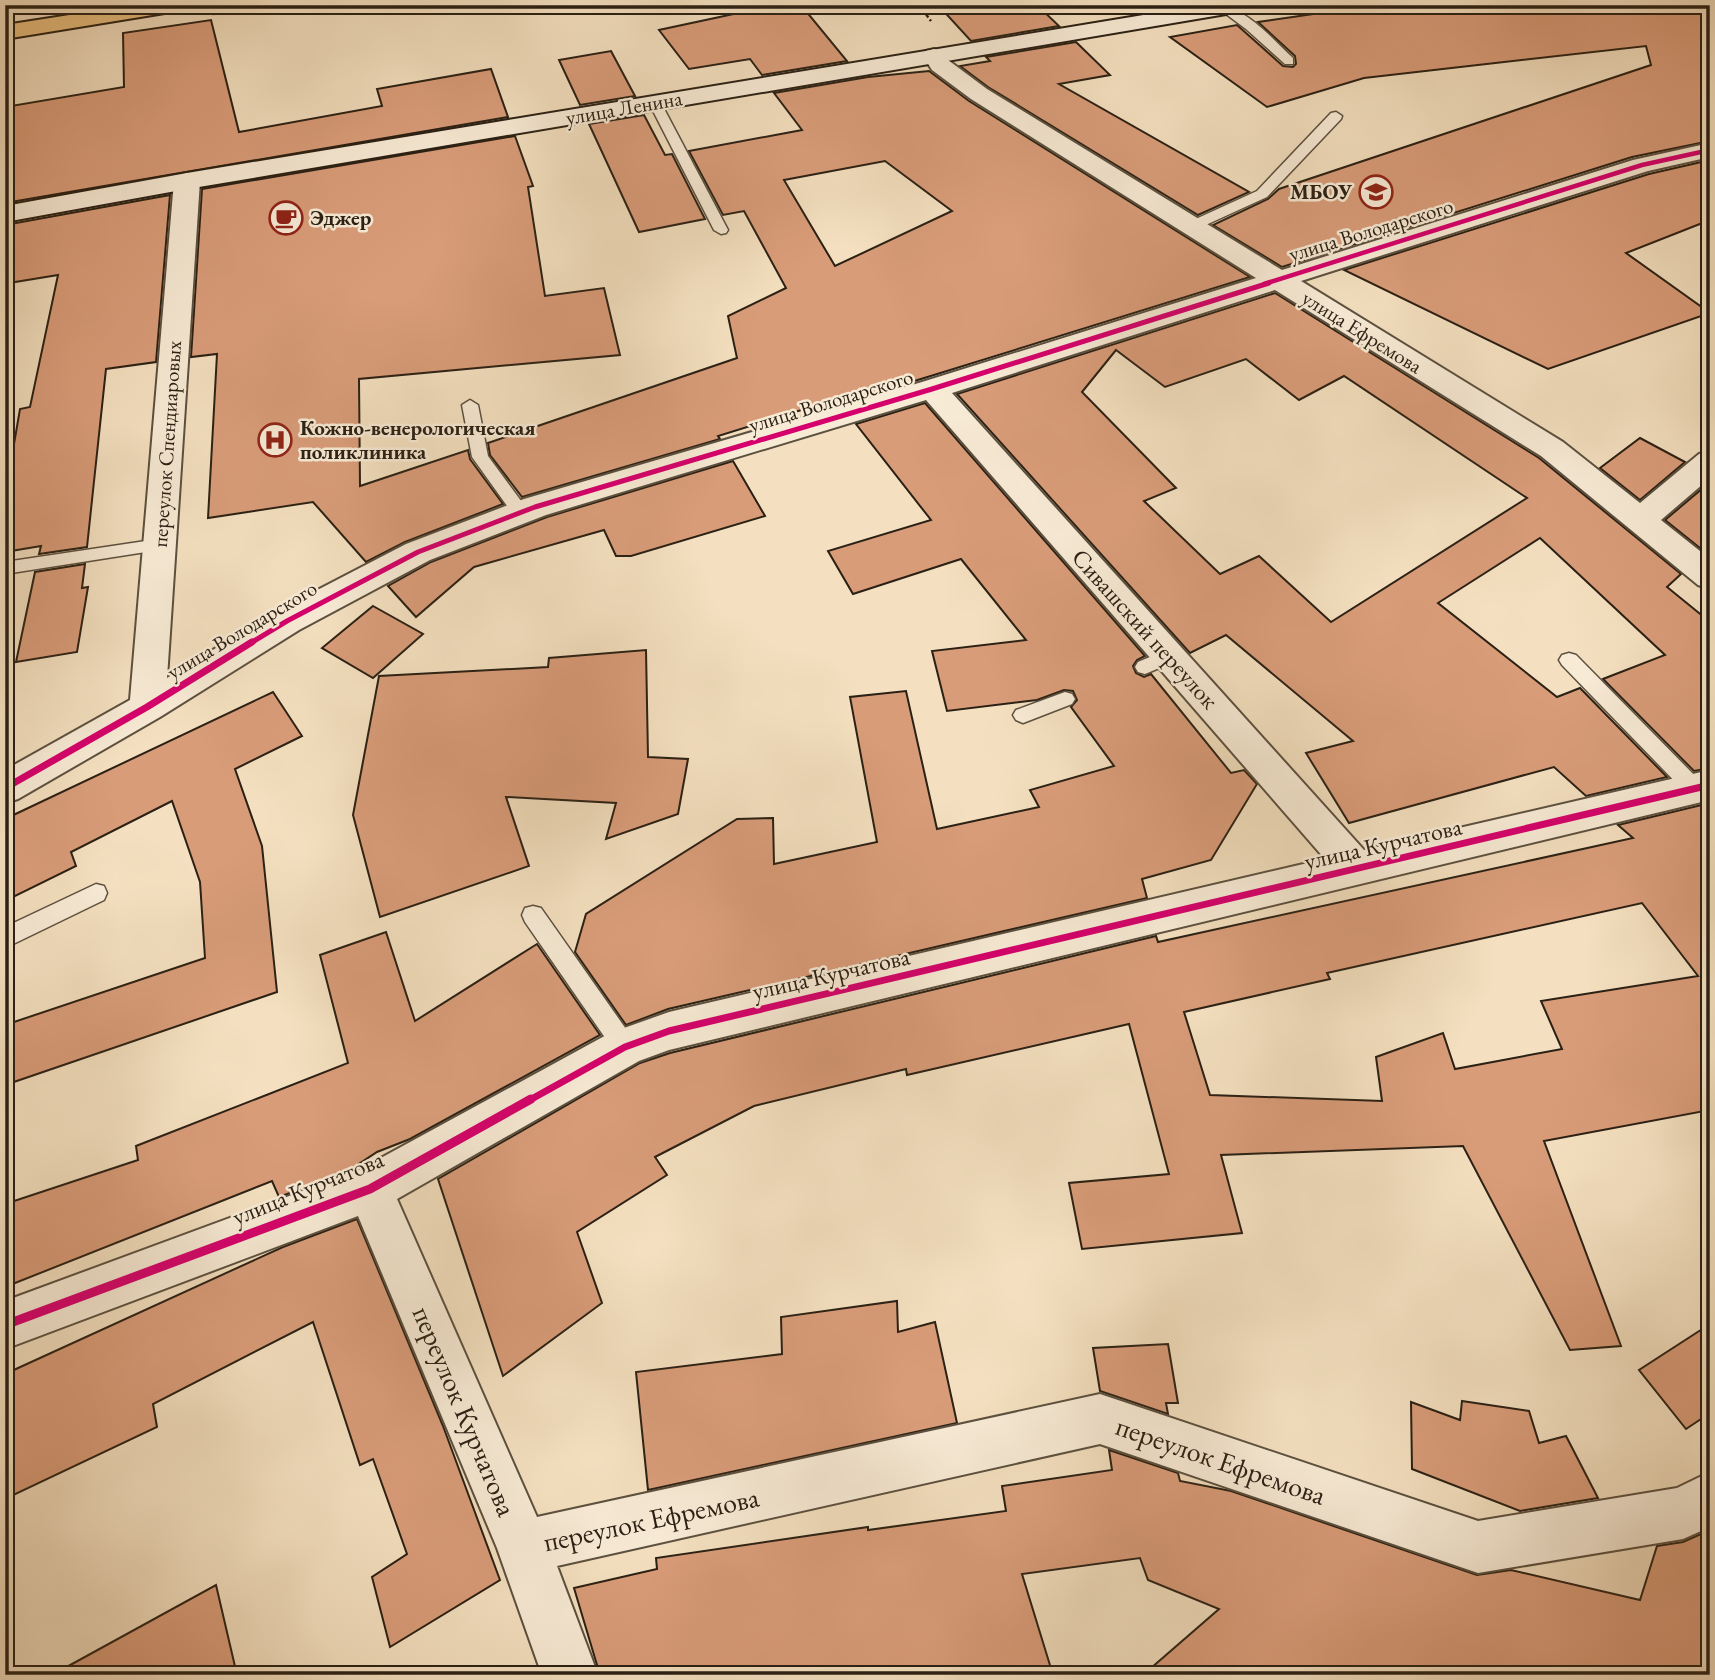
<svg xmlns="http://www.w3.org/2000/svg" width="1715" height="1680" viewBox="0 0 1715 1680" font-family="'EB Garamond',serif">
  <rect width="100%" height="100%" fill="#f4e0c0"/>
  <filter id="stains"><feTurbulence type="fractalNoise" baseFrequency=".00286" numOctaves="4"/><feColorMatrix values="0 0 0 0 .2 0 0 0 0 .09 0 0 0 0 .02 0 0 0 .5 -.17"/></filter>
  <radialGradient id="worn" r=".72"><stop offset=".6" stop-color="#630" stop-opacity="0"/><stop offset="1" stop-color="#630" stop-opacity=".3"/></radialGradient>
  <g fill="#d99c79" stroke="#2a2014" stroke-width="2" fill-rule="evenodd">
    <polygon points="776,5 801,5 847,61 762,75 750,59 689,69 659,30"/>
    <polygon points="938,5 1037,5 1059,26 971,41"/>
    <polygon points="1376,5 1710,5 1710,141 1632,157 1282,267 1213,225 1268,199 1279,189 1651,65 1646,46 1364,78 1267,107 1170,37 1237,25 1283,66 1293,67 1296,64 1295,56 1258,22"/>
    <polygon points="211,20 239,132 382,106 377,89 491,69 508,117 5,203 5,107 124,87 123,33"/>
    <polygon points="1076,42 1110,75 1059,84 1249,192 1198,215 988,87 960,66 990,61 986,57"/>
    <polygon points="611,51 635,96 580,105 559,60"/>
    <path d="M929,71L969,101L1250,277L921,379L840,403L837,399L718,436L720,439L522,497L490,455L488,443L737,358L728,316L786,288L744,211L723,215L689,151L802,130L774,93L868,77ZM885,161L952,211L835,266L784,180Z"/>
    <polygon points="644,115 665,155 672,154 705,219 639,232 589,124"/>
    <polygon points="515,136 533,186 528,187 545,296 604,288 620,355 359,379 360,486 468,450 470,459 503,504 405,542 366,562 313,502 208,518 217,354 191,357 202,189"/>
    <polygon points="1710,160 1710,220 1626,253 1710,313 1548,369 1344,270 1649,174"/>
    <polygon points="170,195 156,362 106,369 87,547 39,554 41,546 5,552 5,496 20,409 30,407 58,275 9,283 14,240 5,239 5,225"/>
    <path d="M1275,293L1539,458L1681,574L1667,587L1710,622V768L1694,771L1603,679L1665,655L1540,538L1438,603L1557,697L1580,688L1667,777L1586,796L1554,767L1349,823L1306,753L1353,741L1226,635L1190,653L957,394ZM1116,350L1165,387L1246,359L1299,400L1344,376L1527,498L1331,622L1259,556L1220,574L1144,501L1176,488L1082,392Z"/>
    <polygon points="925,403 1145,656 1137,660 1133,666 1136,673 1144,677 1151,674 1231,773 1244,770 1257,784 1211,860 1142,879 1147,898 668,1009 626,1025 575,952 586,914 737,819 773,818 774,864 877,842 850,697 906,691 937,829 1039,807 1030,790 1114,766 1071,707 1077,700 1073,691 1064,690 1037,700 947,711 932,651 1026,640 961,559 853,594 828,551 931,520 856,424"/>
    <polygon points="1640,438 1685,462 1640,500 1600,468"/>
    <polygon points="733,461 765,516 631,556 616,556 604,530 474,567 416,617 388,586 431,562 547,517"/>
    <polygon points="1710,482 1710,548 1705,552 1665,520"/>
    <polygon points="85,564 82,588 88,587 77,652 16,662 35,572"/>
    <polygon points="373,606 423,634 373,678 322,648"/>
    <polygon points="646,650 648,757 688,759 678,814 606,839 616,803 506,797 529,866 380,917 353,815 379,676 548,667 549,658"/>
    <polygon points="273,692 302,736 235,769 262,846 277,992 5,1085 5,1025 205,958 200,882 172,801 71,852 76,866 5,901 5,819"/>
    <path d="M1710,803V1110L1544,1141L1621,1346L1570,1350L1463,1146L1221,1155L1242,1233L1082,1249L1069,1183L1169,1174L1129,1024L907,1075L906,1069L754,1106L655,1157L667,1175L577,1232L602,1303L503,1376L438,1179L640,1063L670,1053L1156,936L1158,942L1633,838L1618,825ZM1642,903L1698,976L1541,1001L1562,1049L1455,1069L1443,1033L1376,1057L1382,1101L1210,1095L1184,1012L1330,979L1327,973Z"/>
    <polygon points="386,932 415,1021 537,944 600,1035 410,1139 377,1152 345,1173 279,1197 272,1181 5,1287 5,1204 138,1160 136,1146 348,1063 320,955"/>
    <polygon points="357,1219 443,1426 500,1580 390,1647 372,1577 407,1554 373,1459 360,1465 313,1322 153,1404 157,1427 5,1499 5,1374 283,1247"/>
    <polygon points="897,1301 898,1332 935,1322 957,1423 648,1490 636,1372 782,1354 781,1317"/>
    <polygon points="1710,1324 1710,1413 1686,1429 1639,1370"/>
    <polygon points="1168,1344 1178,1403 1166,1403 1168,1414 1100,1391 1093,1348"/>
    <polygon points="1462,1401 1529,1411 1539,1443 1566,1436 1598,1498 1520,1511 1412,1469 1411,1402 1460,1420"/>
    <polygon points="1109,1450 1178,1473 1180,1481 1231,1491 1477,1575 1511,1570 1640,1600 1657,1546 1683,1542 1710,1530 1710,1675 1143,1675 1219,1609 1148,1580 1140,1558 1022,1574 1053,1675 600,1675 574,1588 657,1569 656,1558 868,1527 868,1530 1006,1511 1002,1486 1112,1470"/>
    <polygon points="216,1585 237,1675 52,1675"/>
  </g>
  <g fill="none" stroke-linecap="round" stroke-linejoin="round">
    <defs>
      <g id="lane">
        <path d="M1214,5C1245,5 1272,39 1293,58V64H1285L1246,29Z"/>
        <polygon points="655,99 661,103 728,230 726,233 721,234 714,230 649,103"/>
        <polygon points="1336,112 1342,116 1341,119 1267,197 1197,229 1187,229 1187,223 1257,191 1331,113"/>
        <polygon points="470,400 478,405 488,456 527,509 530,513 527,517 515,517 472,457 462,405"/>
        <polygon points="159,539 165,541 168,545 165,549 5,574 5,562"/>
        <polygon points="1169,649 1176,651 1178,656 1176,661 1145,674 1138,672 1135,667 1138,662"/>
        <polygon points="1569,653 1576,655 1702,783 1705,789 1702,795 1695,797 1688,795 1562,665 1559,660 1562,655"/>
        <polygon points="1065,692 1072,694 1075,699 1072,704 1023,723 1016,720 1013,715 1016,710"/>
        <polygon points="96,884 104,886 107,893 104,900 5,948 5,927"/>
        <polygon points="533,906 541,908 633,1039 637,1047 633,1055 625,1058 617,1055 525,922 522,915 525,908"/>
      </g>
      <polygon id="street" points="934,49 942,51 948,60 987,89 1282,270 1633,160 1710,143 1710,157 1648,171 1301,281 1563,442 1640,503 1699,454 1710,451 1710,478 1661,520 1710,559 1710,589 1698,585 1541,456 1275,290 952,393 1364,850 1710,770 1710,800 669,1050 639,1061 397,1199 537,1517 1100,1394 1478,1521 1677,1488 1710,1472 1710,1527 1683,1539 1478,1573 1100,1444 557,1566 598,1675 542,1675 497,1548 358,1216 5,1349 5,1301 357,1171 610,1033 669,1012 1325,859 926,400 546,515 430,560 299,630 160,717 18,799 5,803 5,770 130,700 174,181 178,176 187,173 196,176 200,181 167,678 275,612 406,544 524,499 922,382 1256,278 971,99 932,70 923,56 926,51"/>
      <polygon id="secondary" points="1204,5 1255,5 1252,10 1244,11 187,189 5,222 5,206 187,173"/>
      <polygon id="primary" points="134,5 188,5 185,10 177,11 5,39 5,25"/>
    </defs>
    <use href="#lane" stroke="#5c503f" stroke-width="3"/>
    <use href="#street" stroke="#5c503f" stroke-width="4"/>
    <use href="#secondary" stroke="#2a2014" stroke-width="4"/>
    <use href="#primary" stroke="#2a2014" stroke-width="4"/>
    <g stroke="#2a2014" stroke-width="2.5" stroke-dasharray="3.5 2.5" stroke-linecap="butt">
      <polyline points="919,5 931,21"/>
      <polyline points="213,14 271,5"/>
    </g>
    <use href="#lane" fill="#f8ebd6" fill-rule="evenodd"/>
    <use href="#street" fill="#f8ebd6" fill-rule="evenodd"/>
    <use href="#secondary" fill="#f8ebd6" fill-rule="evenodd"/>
    <use href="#primary" fill="#eac080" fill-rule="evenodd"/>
    <defs>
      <polyline id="cycleway-far3" points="1264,284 1642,165 1710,150"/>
      <polyline id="cycleway-far2" points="249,644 287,621 418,552 535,507 932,389 1269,283"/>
      <g id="cycleway-far1">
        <polyline points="5,788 147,707 252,642"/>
        <polyline points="528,1101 625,1047 669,1031 1710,785"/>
      </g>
      <polyline id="cycleway" points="5,1325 370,1189 531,1099"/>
    </defs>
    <use href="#cycleway-far3" stroke="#f8ebd6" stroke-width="7"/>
    <use href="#cycleway-far2" stroke="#f8ebd6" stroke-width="9"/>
    <use href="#cycleway-far1" stroke="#f8ebd6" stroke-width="11"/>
    <use href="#cycleway" stroke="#f8ebd6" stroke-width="13"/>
    <use href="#cycleway-far3" stroke="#d6006c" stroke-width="4.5"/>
    <use href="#cycleway-far2" stroke="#d6006c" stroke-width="5"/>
    <use href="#cycleway-far1" stroke="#d6006c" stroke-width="7"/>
    <use href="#cycleway" stroke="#d6006c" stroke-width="9"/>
  </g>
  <defs>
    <symbol id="school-ring" viewBox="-11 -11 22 22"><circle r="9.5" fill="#f8ebd6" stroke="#8f2418" stroke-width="1.5"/><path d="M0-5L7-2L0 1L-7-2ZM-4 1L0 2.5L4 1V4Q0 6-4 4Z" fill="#8f2418"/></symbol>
    <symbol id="cafe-ring" viewBox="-11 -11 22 22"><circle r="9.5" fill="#f8ebd6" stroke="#8f2418" stroke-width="1.5"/><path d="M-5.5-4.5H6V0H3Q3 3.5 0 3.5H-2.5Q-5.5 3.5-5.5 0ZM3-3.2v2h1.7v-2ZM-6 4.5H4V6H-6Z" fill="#8f2418"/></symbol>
    <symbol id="hospital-ring" viewBox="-11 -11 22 22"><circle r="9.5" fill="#f8ebd6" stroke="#8f2418" stroke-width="1.5"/><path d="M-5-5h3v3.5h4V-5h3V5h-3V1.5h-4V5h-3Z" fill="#8f2418"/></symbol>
  </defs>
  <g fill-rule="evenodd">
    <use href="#school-ring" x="1357" y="173" width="38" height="38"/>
    <use href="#cafe-ring" x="267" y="199" width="38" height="38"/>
    <use href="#hospital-ring" x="256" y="421" width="38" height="38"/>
  </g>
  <g text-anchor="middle" stroke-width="5" stroke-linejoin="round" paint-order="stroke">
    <g font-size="21" fill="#2a2014" stroke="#f8ebd6">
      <text transform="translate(624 108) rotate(-10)" y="7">улица Ленина</text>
      <text transform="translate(1371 230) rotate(-17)" y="7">улица Володарского</text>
      <text transform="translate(1362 332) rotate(32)" y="7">улица Ефремова</text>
      <text transform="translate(831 401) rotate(-17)" y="7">улица Володарского</text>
      <text transform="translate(167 444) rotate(-86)" y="7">переулок Спендиаровых</text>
      <text transform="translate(242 630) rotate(-31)" y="7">улица Володарского</text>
    </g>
    <g font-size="21" font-weight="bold" fill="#2a2014" stroke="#f8ebd6" text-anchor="start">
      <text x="1352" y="199" text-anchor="end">МБОУ</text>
      <text x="310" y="225">Эджер</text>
      <text x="300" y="435">Кожно-венерологическая<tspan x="300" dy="24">поликлиника</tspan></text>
    </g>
    <g font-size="24" fill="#2a2014" stroke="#f8ebd6">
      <text transform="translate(1145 629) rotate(48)" y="8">Сивашский переулок</text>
      <text transform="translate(1383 844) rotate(-13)" y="8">улица Курчатова</text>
      <text transform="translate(831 974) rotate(-13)" y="8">улица Курчатова</text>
      <text transform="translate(308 1188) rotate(-22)" y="8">улица Курчатова</text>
    </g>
    <g font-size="28" fill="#2a2014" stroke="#f8ebd6">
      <text transform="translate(465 1411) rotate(67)" y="10">переулок Курчатова</text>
      <text transform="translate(1221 1460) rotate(19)" y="10">переулок Ефремова</text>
      <text transform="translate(651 1519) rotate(-12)" y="10">переулок Ефремова</text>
    </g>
  </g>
  <rect width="1715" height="1680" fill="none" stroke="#f4e0c0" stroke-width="28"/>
  <rect x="7" y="7" width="1701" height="1666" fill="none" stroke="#2a2014" stroke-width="3.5"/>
  <rect x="14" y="14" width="1687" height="1652" fill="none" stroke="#2a2014" stroke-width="2"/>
  <rect width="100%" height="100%" filter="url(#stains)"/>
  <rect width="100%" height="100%" fill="url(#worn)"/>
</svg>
